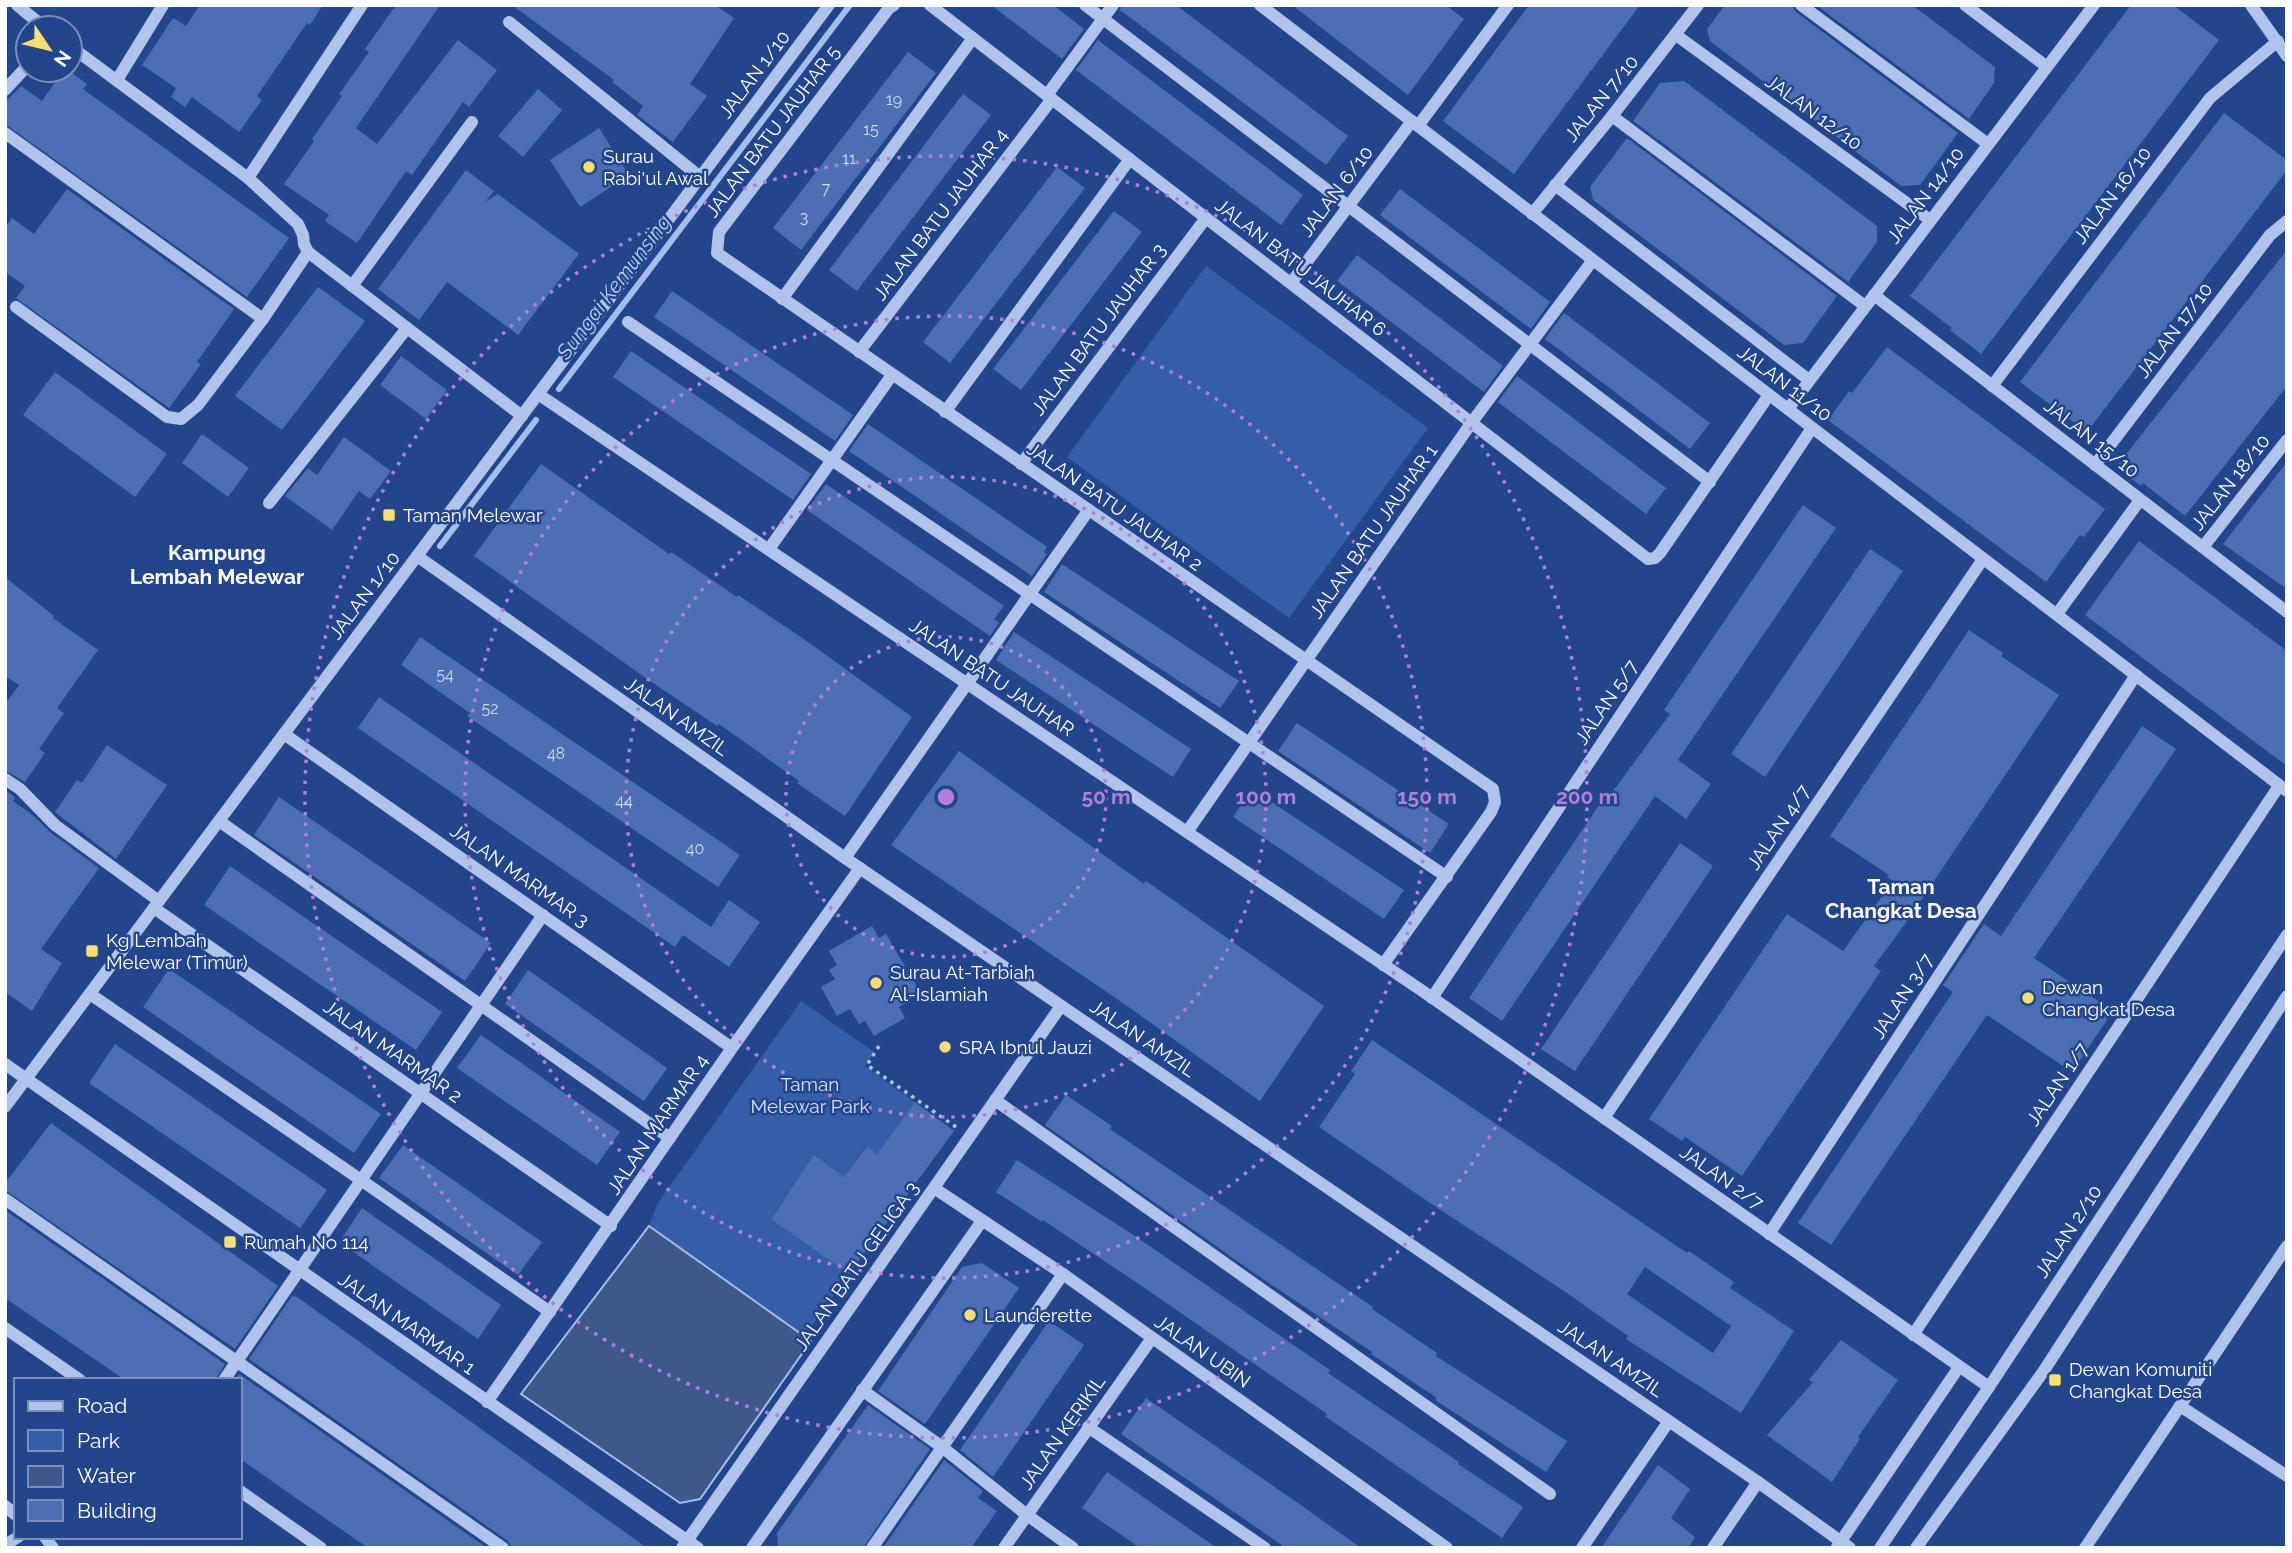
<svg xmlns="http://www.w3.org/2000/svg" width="2292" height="1553" viewBox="0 0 2292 1553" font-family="Raleway,sans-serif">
  <rect width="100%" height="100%" fill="#22458b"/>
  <g fill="#365da8">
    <polygon points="1206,266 1428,428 1289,618 1067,457"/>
    <polygon points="801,1001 874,1052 865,1066 915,1102 877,1154 866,1146 844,1177 814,1156 771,1218 849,1274 805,1336 649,1226 658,1203"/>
  </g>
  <polygon fill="#3f588b" stroke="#a4beec" stroke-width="2" points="649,1226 811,1341 700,1499 680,1503 521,1394"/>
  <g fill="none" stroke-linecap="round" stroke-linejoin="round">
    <g stroke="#a4beec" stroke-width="6">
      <polyline points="559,389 850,5"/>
      <polyline points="440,546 536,420"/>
    </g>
  </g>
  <g fill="#4b6fb2" fill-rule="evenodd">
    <polygon points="200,5 323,5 310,25 307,23 257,96 262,100 239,132 192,97 185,107 171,97 176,88 142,65 173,18 186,26"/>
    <polygon points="396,5 440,5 356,128 377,144 458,40 497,70 469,107 463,102 412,175 406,171 357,243 325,221 329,215 284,184 314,141 312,139 342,96 339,94 369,52 365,49"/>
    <polygon points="512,5 715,5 734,18 690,84 707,96 673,142 637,115 643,106 612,82 614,80"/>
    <polygon points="991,5 1053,5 1084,29 1062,59"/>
    <polygon points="1122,5 1176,5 1348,136 1326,165 1120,10"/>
    <polygon points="1292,5 1446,5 1464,19 1408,95"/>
    <polygon points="1529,5 1640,5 1514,174 1443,121"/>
    <polygon points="1725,5 1792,5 1796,12 1958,133 1920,185 1901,186 1710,41 1707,29"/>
    <polygon points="1816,5 1912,5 1995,67 1994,83 1969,119"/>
    <polygon points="2131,5 2173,5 2219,40 1981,354 1950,330 1952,328 1910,296"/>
    <polygon points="1098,40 1303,195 1281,225 1076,70"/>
    <polygon points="908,52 936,73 801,250 773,228"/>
    <polygon points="64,70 68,70 87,84 83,89 289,238 247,297 5,124 5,102 21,86 42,101"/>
    <polygon points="1684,81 1877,226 1877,242 1848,282 1633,121 1660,83"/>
    <polygon points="538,89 562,110 523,157 498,136"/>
    <polygon points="963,94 991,115 857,291 829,270"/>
    <polygon points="2224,113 2287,160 2287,170 2087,432 2020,382"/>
    <polygon points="599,128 629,175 580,207 550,160"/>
    <polygon points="1627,138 1837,296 1803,343 1784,345 1593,200 1590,187"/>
    <polygon points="1057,167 1085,188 950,363 923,342"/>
    <polygon points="466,170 494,191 485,202 498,194 579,254 518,335 447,282 419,320 378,289"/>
    <polygon points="67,189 234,309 197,362 201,364 169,408 16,298 25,286 5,272 5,228 12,218 34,234"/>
    <polygon points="1400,189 1550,302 1531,329 1380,215"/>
    <polygon points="1114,211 1142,232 1021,390 993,369"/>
    <polygon points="2287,250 2287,386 2185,516 2143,483 2141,486 2116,467"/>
    <polygon points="1357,255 1503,366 1484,392 1337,281"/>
    <polygon points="318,287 365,321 282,430 235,396"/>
    <polygon points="672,291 853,415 835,441 654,317"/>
    <polygon points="1564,313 1710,423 1690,449 1545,339"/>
    <polygon points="1887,347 2105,509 2084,537 2080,535 2046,582 1828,420 1849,391 1852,393"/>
    <polygon points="631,351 811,474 793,500 613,377"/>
    <polygon points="401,356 447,390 426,419 380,385"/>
    <polygon points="55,372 167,454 135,497 23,415"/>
    <polygon points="1517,376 1666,488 1646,514 1498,402"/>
    <polygon points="868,424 1047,547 1044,552 1047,554 1032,576 849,451"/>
    <polygon points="202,434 249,468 228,497 182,463"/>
    <polygon points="344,437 391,471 370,499 359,491 332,530 285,496 308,468 317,475"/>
    <polygon points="2287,462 2287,589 2223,544"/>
    <polygon points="541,464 669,554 671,552 737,597 738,595 801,637 912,717 845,816 797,783 799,781 719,724 717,726 650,681 474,556"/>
    <polygon points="826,484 1004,606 994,619 999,623 990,636 807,510"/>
    <polygon points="1803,505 1836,528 1678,760 1711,784 1686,819 1655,796 1502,1021 1469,998 1607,793 1610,795 1670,714 1664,710"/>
    <polygon points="2139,541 2287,651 2287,766 2085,615"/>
    <polygon points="1870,549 1903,571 1765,777 1731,754"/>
    <polygon points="1062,564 1239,681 1220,708 1044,592"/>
    <polygon points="5,577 54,616 53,618 98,650 57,708 64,713 39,749 45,753 25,782 5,770 5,704 19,685 5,676"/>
    <polygon points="1969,630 2003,653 2001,656 2059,695 1905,924 1874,966 1881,971 1742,1176 1685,1137 1682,1141 1649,1119 1787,914 1843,951 1893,881 1887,877 1889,875 1830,836"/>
    <polygon points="1014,632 1191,749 1173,777 996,660"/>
    <polygon points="420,637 740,855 718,887 467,716 470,713 401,665"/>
    <polygon points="379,697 711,927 729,900 760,922 729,967 683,935 675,947 358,728"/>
    <polygon points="1297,723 1449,824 1430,853 1278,751"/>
    <polygon points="2142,726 2176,749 2034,958 2113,1011 2072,1072 1987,1015 1831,1245 1798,1223 1953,992 1943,985 1984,924 2001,936"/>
    <polygon points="107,745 167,785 116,859 55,812 77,780 82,783"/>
    <polygon points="959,751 1144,884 1146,881 1324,1006 1260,1101 1130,1008 891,845"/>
    <polygon points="1252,789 1404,890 1384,919 1233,817"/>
    <polygon points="5,790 15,797 13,801 35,817 50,832 99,868 41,949 62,963 32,1011 5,992"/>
    <polygon points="279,797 491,943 465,981 254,835"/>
    <polygon points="1680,843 1713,866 1575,1071 1541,1049"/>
    <polygon points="230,866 442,1012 416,1050 204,905"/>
    <polygon points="872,926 879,938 886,934 919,990 913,998 899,1007 905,1018 874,1036 865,1021 859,1024 850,1009 837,1016 821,987 835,979 829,970 837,965 829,951"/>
    <polygon points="169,969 381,1114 354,1153 143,1007"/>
    <polygon points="528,970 667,1068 644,1101 505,1004"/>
    <polygon points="481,1035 620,1132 597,1165 457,1068"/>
    <path d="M1372,1040L1687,1253L1689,1251L1734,1282L1730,1288L1794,1331L1741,1413L1626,1339L1628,1336L1561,1289L1433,1205L1319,1127L1355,1074L1351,1071ZM1645,1267L1731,1326L1713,1353L1627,1294Z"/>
    <polygon points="115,1044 327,1190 300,1228 89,1083"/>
    <polygon points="1066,1095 1112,1126 1110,1129 1373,1307 1372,1309 1437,1353 1436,1356 1567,1441 1546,1472 1435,1400 1437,1398 1371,1354 1372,1352 1254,1273 1045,1125"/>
    <polygon points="915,1102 954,1131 849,1274 771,1219 814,1155 844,1177 867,1146 877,1154"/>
    <polygon points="51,1123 278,1286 235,1349 5,1190 5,1183"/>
    <polygon points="403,1145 542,1242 518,1275 379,1178"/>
    <polygon points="1017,1160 1135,1236 1330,1370 1328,1373 1459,1462 1458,1464 1523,1507 1502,1538 1326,1417 1327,1414 1133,1280 1043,1220 1042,1222 996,1192"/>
    <polygon points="362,1208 501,1305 478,1339 339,1242"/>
    <polygon points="5,1210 225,1364 215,1380 125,1380 5,1298"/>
    <polygon points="982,1263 1019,1288 925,1424 878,1391 962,1267"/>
    <polygon points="292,1296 297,1297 647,1548 512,1548 508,1541 249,1359"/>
    <polygon points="1049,1321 1084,1345 993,1477 960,1450"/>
    <polygon points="1841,1340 1898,1380 1858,1437 1860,1439 1832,1482 1767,1435 1813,1382 1809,1380"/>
    <polygon points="239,1374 487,1548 368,1548 240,1459 240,1380 235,1380"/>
    <polygon points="1146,1398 1298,1503 1361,1548 1286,1548 1121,1434"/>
    <polygon points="868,1405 930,1449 863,1548 778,1548 777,1533"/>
    <polygon points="944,1460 983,1491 978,1498 997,1511 971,1548 883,1548"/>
    <polygon points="1658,1465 1690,1489 1671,1518 1695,1537 1688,1548 1601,1548"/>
    <polygon points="1107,1472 1217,1548 1140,1548 1082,1508"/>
  </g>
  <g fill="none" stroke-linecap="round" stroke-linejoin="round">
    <polyline stroke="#b0c4eb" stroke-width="3.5" stroke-dasharray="3.5 5" stroke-linecap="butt" points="879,1046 867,1065 956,1127"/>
    <g stroke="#b0c4eb" stroke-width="12">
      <polyline points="17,5 45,28"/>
      <polyline points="894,5 889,8 719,232 717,253 1493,789 1495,802 1491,812 1383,965"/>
      <polyline points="930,5 1648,559 1655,558 1660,553 1769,395"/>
      <polyline points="1085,5 1710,482"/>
      <polyline points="1260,5 2287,791"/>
      <polyline points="1801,5 1988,144"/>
      <polyline points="1965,5 2046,66"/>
      <polyline points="2251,5 2287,56"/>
      <polyline points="509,22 700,177"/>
      <polyline points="1676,35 1930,220"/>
      <polyline points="70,46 248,178 298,224 303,235 304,244 308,252 522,416"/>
      <polyline points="117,80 163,5"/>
      <polyline points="5,90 28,65"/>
      <polyline points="1047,95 1113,5"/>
      <polyline points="1612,116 1865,306"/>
      <polyline points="1418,126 1508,5"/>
      <polyline points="5,133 263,319"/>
      <polyline points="248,178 362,5"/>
      <polyline points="1555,185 1809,380"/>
      <polyline points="1532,214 1612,116 1698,5"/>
      <polyline points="1291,283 1412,121"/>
      <polyline points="352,286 472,122"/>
      <polyline points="1874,295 2287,612"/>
      <polyline points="782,299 973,38"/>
      <polyline points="16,307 167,417 181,419 198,405 263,319 308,252"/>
      <polyline points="628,322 1447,877"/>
      <polyline points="859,352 1052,99"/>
      <polyline points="1992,386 2210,98 2278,41"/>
      <polyline points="538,394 1424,992 1989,1387"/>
      <polyline points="1788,409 2094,5"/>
      <polyline points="945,412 1130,159"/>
      <polyline points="1021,464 1206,218"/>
      <polyline points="2095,465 2270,235 2287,221"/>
      <polyline points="269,503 407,328"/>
      <polyline points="2203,547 2287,440"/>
      <polyline points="769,549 892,375"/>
      <polyline points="417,556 845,858 1758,1482 1850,1548"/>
      <polyline points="2057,614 2140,500"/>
      <polyline points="284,734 732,1048"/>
      <polyline points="5,779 20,789 55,825 159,901"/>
      <polyline points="219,821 670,1138"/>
      <polyline points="1187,832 1472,422 1593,260"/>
      <polyline points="845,858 1088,511"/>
      <polyline points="154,908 611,1226"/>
      <polyline points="90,994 361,1180 550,1312"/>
      <polyline points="1432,998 1812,428"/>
      <polyline points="5,1064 698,1548"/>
      <polyline points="995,1100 1550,1494"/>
      <polyline points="5,1107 829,5"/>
      <polyline points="1604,1118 1983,559"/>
      <polyline points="934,1188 1063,1274 1447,1548"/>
      <polyline points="5,1199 503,1548"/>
      <polyline points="1769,1234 2136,675"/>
      <polyline points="5,1328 80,1380"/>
      <polyline points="1913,1335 2279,786"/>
      <polyline points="224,1380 543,915"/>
      <polyline points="862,1390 942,1447 1027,1515 1073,1548"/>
      <polyline points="487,1402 732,1048 860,868"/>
      <polyline points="2180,1406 2287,1476"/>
      <polyline points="1088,1427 1265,1548"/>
      <polyline points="240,1491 321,1548"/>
      <polyline points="5,1506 16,1515"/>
      <polyline points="45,1537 53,1548"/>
      <polyline points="5,1545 18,1537"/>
      <polyline points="1837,1547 1959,1367"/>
      <polyline points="682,1548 1061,1006"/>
      <polyline points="752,1548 982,1221"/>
      <polyline points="872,1548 1063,1274"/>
      <polyline points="1004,1548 1152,1338"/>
      <polyline points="1582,1548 1669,1421"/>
      <polyline points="1713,1548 1758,1482"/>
      <polyline points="1880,1548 1989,1387 2287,935"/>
      <polyline points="1916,1548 2043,1372 2287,996"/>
      <polyline points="2085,1548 2287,1246"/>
    </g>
  </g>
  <g fill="none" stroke="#b080d9" stroke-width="3.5" stroke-dasharray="3.5 7">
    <circle cx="946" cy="797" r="160"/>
    <circle cx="946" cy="797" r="320"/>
    <circle cx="946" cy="797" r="481"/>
    <circle cx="946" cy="797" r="641"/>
  </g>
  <g fill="#f7de72" stroke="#22458b" stroke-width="2.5">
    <circle cx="589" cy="167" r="7"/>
    <rect x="382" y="508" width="14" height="14" rx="3.5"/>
    <rect x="85" y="944" width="14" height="14" rx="3.5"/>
    <circle cx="876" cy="983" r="7"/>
    <circle cx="2028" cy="998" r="7"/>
    <circle cx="945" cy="1047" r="7"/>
    <rect x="223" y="1235" width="14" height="14" rx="3.5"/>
    <circle cx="970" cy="1315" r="7"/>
    <rect x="2048" y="1373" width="14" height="14" rx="3.5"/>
  </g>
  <g text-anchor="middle" stroke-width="5" stroke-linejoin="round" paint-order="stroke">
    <g font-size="16" fill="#d2dbec">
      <text x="894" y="105">19</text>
      <text x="871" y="135">15</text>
      <text x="849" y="164">11</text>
      <text x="826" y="194">7</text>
      <text x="804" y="223">3</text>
      <text x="445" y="680">54</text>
      <text x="490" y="714">52</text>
      <text x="556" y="759">48</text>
      <text x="624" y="806">44</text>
      <text x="695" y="854">40</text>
    </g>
    <g font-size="19" fill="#fff" stroke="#22458b">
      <text transform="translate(754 74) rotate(-53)" y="7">JALAN 1/10</text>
      <text transform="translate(1601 98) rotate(-51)" y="7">JALAN 7/10</text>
      <text transform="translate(1814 112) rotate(36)" y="7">JALAN 12/10</text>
      <text transform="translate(772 131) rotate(-53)" y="7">JALAN BATU JAUHAR 5</text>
      <text transform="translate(1336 191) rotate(-53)" y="7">JALAN 6/10</text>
      <text transform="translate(1925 195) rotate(-53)" y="7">JALAN 14/10</text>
      <text transform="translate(2112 195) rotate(-53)" y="7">JALAN 16/10</text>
      <text transform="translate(940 214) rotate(-53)" y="7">JALAN BATU JAUHAR 4</text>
      <text transform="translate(1301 267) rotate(38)" y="7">JALAN BATU JAUHAR 6</text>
      <text transform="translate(1098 329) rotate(-53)" y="7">JALAN BATU JAUHAR 3</text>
      <text transform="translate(2174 330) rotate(-53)" y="7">JALAN 17/10</text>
      <text transform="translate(1785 383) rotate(37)" y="7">JALAN 11/10</text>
      <text transform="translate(2092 438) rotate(38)" y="7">JALAN 15/10</text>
      <text transform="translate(2230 482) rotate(-52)" y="7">JALAN 18/10</text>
      <text transform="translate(1115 506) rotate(35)" y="7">JALAN BATU JAUHAR 2</text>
      <text transform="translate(1373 531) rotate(-55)" y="7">JALAN BATU JAUHAR 1</text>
      <text transform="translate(364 595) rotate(-53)" y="7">JALAN 1/10</text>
      <text transform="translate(992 677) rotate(34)" y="7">JALAN BATU JAUHAR</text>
      <text transform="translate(1606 702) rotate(-56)" y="7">JALAN 5/7</text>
      <text transform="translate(677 716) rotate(35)" y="7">JALAN AMZIL</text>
      <text transform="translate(1778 827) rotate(-56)" y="7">JALAN 4/7</text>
      <text transform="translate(520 875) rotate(35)" y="7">JALAN MARMAR 3</text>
      <text transform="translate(1902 996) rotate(-57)" y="7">JALAN 3/7</text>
      <text transform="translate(1143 1038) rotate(34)" y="7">JALAN AMZIL</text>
      <text transform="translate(393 1051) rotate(35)" y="7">JALAN MARMAR 2</text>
      <text transform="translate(2057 1084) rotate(-56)" y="7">JALAN 1/7</text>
      <text transform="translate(657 1124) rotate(-56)" y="7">JALAN MARMAR 4</text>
      <text transform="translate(1722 1177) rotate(35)" y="7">JALAN 2/7</text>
      <text transform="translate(2068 1231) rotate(-57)" y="7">JALAN 2/10</text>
      <text transform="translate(856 1266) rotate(-55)" y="7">JALAN BATU GELIGA 3</text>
      <text transform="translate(407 1323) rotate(35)" y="7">JALAN MARMAR 1</text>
      <text transform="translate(1203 1351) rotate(35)" y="7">JALAN UBIN</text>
      <text transform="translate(1611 1358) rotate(34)" y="7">JALAN AMZIL</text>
      <text transform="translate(1062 1432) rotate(-55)" y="7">JALAN KERIKIL</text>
    </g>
    <g font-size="19" fill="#fff" stroke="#22458b" text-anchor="start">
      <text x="603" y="163">Surau<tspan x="603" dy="22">Rabi'ul Awal</tspan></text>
      <text x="403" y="522">Taman Melewar</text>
      <text x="106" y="947">Kg Lembah<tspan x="106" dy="22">Melewar (Timur)</tspan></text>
      <text x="890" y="979">Surau At-Tarbiah<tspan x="890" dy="22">Al-Islamiah</tspan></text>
      <text x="2042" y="994">Dewan<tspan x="2042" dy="22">Changkat Desa</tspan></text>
      <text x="959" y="1054">SRA Ibnul Jauzi</text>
      <text x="244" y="1249">Rumah No 114</text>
      <text x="984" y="1322">Launderette</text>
      <text x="2069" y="1376">Dewan Komuniti<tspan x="2069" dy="22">Changkat Desa</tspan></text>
    </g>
    <g font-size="19" fill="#d4e1f8" stroke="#22458b">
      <text x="810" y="1091">Taman<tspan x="810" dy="22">Melewar Park</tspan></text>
    </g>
    <g font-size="21" font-style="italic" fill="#bbcff2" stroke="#22458b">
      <text transform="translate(614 287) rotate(-53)" y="7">Sungai Kemunsing</text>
    </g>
    <g font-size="21" font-weight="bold" fill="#fff" stroke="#22458b">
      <text x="217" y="560">Kampung<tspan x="217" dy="24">Lembah Melewar</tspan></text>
      <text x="1901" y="894">Taman<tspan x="1901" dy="24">Changkat Desa</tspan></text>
    </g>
  </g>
  <circle cx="946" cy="797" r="10" fill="#b080d9" stroke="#22458b" stroke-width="3.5"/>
  <g font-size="21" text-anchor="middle" font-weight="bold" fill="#b080d9" stroke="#22458b" stroke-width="5" stroke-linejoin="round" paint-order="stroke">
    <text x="1106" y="804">50 m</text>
    <text x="1266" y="804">100 m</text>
    <text x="1427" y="804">150 m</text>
    <text x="1587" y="804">200 m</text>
  </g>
  <rect width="2292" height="1553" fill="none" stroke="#ffffff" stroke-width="14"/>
  <rect x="14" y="1378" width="228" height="161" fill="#22458b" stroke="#7a8fb9" stroke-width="2"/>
  <rect x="28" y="1401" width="35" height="10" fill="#b0c4eb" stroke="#7a8fb9" stroke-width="2"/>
  <text x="77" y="1413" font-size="21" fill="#ffffff">Road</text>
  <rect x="28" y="1430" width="35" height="21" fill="#365da8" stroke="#7a8fb9" stroke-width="2"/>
  <text x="77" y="1448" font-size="21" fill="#ffffff">Park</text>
  <rect x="28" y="1466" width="35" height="21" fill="#3f588b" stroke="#7a8fb9" stroke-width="2"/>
  <text x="77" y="1483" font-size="21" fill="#ffffff">Water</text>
  <rect x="28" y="1500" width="35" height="21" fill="#4b6fb2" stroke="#7a8fb9" stroke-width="2"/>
  <text x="77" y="1518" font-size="21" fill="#ffffff">Building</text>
  <g transform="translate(49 49) rotate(125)"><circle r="33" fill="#22458b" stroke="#7a8fb9" stroke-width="2"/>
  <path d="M0-5L12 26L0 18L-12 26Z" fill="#f7de72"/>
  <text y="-10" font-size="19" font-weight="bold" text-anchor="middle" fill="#ffffff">N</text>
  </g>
</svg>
